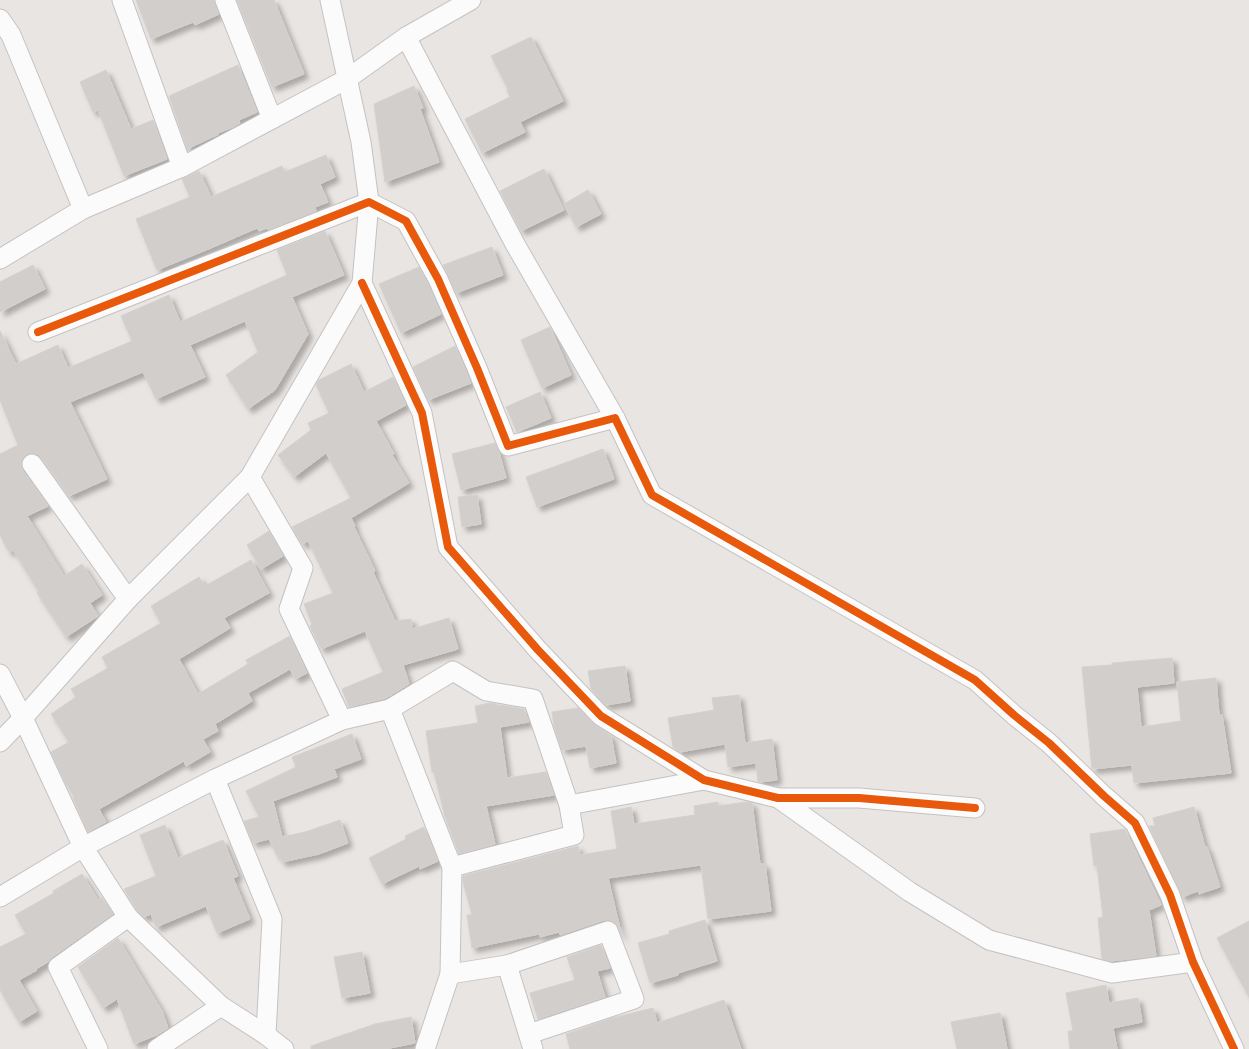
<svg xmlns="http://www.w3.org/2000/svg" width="1249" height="1049" viewBox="0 0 1249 1049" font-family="'DejaVu Sans',sans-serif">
  <defs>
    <filter id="shadow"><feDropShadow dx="4.5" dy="4.5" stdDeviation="2.5" flood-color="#0004"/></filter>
  </defs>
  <rect width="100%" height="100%" fill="#e9e5e2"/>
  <g fill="#d1cecb" stroke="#d4d1ce" filter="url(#shadow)">
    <polygon points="136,0 214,0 219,14 195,25 193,22 151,39"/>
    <polygon points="237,0 274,0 304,74 272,87"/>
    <polygon points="531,37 563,101 520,122 525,132 482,153 465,119 510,97 507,90 508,89 491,56"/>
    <polygon points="238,65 257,112 239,120 240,123 233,127 218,133 219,134 189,148 190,150 188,151 169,96"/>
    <polygon points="106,70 131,129 153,120 167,159 124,176 98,110 93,112 80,82"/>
    <polygon points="414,86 423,108 420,109 439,162 385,182 374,104"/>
    <polygon points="326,155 335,177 320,184 328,202 315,207 316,211 268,230 267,228 259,231 257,228 211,248 157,270 136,219 190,197 182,179 199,171 211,197 282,166 285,172"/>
    <polygon points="544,169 564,210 521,231 500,191"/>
    <polygon points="588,190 601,214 576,227 564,204"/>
    <polygon points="325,231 344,275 292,297 308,334 275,390 248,409 226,375 258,352 245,321 190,345 205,377 156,399 143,372 70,402 107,479 69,496 41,457 37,454 30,453 26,455 22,459 21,465 23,471 48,506 27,516 64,576 82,564 102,595 90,603 98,616 66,637 37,593 39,592 13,550 9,552 0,535 0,454 18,445 0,400 0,331 16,364 58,345 68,368 132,341 121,316 169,295 180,322 287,275 277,250"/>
    <polygon points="492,247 503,275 456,293 443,265"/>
    <polygon points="33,265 45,289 0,312 0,282"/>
    <polygon points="419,267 428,284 441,314 401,333 379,284"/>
    <polygon points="550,327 571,375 542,388 521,340"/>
    <polygon points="455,346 471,383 428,400 413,367"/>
    <polygon points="351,364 364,392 393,377 406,405 376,421 394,454 392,455 409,483 351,518 355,526 354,527 375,571 373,572 395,621 411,619 412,629 449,618 458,649 403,665 409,684 386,698 349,707 342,689 383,672 365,631 321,649 310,626 312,624 304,604 333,593 308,541 302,544 292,527 351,498 326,453 294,477 278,455 311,430 308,423 329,413 316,385 319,380"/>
    <polygon points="540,392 551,418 517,432 506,407"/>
    <polygon points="495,443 499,452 506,478 461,490 452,454"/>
    <polygon points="603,449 614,479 537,507 526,477"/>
    <polygon points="477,495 481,524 462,527 458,497"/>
    <polygon points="269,531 283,556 261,569 247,545"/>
    <polygon points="251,560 269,593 224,618 230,628 179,659 198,694 248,664 246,660 290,636 307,673 295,679 290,669 248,693 252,701 215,724 218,731 203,739 210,752 186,766 184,761 99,809 106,822 88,832 73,798 74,797 64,780 51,752 69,742 51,714 76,697 71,689 108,668 102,657 161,623 151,606 199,577 205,586"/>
    <polygon points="1172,658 1174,683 1137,687 1141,727 1181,721 1177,682 1216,678 1219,715 1222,715 1231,773 1134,783 1132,765 1092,769 1082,667 1112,665 1112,663"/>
    <polygon points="625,666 630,701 606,705 591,689 588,671"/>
    <polygon points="739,695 745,743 772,739 777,780 758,782 756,763 728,767 725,744 680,752 673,747 668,718 714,710 712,698"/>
    <polygon points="490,703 496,704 496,705 500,705 524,709 529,722 500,727 507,778 546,772 554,795 486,806 495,844 459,854 445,817 434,772 432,772 426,731 478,723 475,706"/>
    <polygon points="578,708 593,724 611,736 616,763 590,768 586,746 562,750 554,726 552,712"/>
    <polygon points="352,734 361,759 334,769 337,777 273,801 282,837 305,832 340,820 348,843 319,854 282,862 279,855 277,856 269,839 253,843 244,821 259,817 246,791 296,767 292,757"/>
    <polygon points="718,802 718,806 746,802 752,803 760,864 765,864 771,911 708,919 701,865 608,878 622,937 616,923 610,920 604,920 560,935 559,932 540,937 539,934 472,948 467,915 472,915 463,882 463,876 578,846 580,855 617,849 611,811 631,807 634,824 695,815 694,806"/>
    <polygon points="1194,807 1205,847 1207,847 1220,887 1199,894 1198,891 1182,897 1149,826 1155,826 1153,818"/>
    <polygon points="165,825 178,858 223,840 238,876 233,878 250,919 217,933 206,906 156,927 151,914 144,917 137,910 124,889 156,876 140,835"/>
    <polygon points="424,827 438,861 420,869 419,866 382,884 369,858 406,839 405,836"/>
    <polygon points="1125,829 1161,905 1149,910 1156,956 1111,961 1102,959 1098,918 1103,917 1097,865 1094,866 1090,834"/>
    <polygon points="82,874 98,900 102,898 113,914 51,958 48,962 36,969 37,970 19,980 37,1011 19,1022 0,990 0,947 26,934 15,915 54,893 53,891"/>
    <polygon points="705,920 717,961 678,973 678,975 650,983 638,943 669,934 669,931"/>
    <polygon points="1249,921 1249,997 1217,938"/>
    <polygon points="118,938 162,1011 168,1028 157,1035 134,1044 117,999 103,1008 78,967"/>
    <polygon points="601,945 610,968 597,971 605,997 538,1019 530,993 575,980 567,957"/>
    <polygon points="362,952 370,993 342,998 334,957"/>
    <polygon points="1106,985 1109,1003 1138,998 1142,1022 1113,1028 1117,1049 1070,1049 1068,1031 1073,1031 1066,993"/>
    <polygon points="724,1000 741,1049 570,1049 566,1034 612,1018 653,1008 657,1023"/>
    <polygon points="1000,1013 1007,1049 957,1049 951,1022"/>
    <polygon points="411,1017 415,1043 385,1049 311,1049 311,1046 375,1024"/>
  </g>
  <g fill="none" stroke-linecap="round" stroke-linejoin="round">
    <defs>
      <g id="minor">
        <polyline points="122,0 182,167"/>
        <polyline points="225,0 272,119"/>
        <polyline points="0,19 11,35 83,209"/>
        <polyline points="406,37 515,244 615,418"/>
        <polyline points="0,259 83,209 182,167 347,79 406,37 471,0"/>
        <polyline points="362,283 422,413 448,547 538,650 601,716 704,780 778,798 859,798 975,808"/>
        <polyline points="38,332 369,202 406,221 438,279 477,368 508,446 615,418 652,495 975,680 1014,715 1049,743 1104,796 1135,823 1170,895 1193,962 1234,1049"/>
        <polyline points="32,464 128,599"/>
        <polyline points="250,477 303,568 289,609 342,720"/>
        <polyline points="0,674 23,718 83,847 128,917 221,1006 266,1035 284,1049"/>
        <polyline points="390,709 453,671 486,691 533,699 569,805 574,835 452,867"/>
        <polyline points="0,742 23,718 128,599 250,477 362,283 369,202 361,142 330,0"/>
        <polyline points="215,779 272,919 266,1035"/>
        <polyline points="778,798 910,892 989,940 1112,973 1193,962"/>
        <polyline points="569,805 704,780"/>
        <polyline points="0,897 83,847 215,779 342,720 390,709 452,867 450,974 425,1049"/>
        <polyline points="507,965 608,931 634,999 529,1034"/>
        <polyline points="450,974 507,965 533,1049"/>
        <polyline points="98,1049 58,967 128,917"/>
        <polyline points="157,1049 221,1006"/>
      </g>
    </defs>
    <use href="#minor" stroke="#c4c2c2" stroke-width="21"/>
    <use href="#minor" stroke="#fcfbfb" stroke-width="19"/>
    <defs>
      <g id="cycleway">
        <polyline points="362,283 422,413 448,547 538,650 601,716 704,780 778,798 859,798 975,808"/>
        <polyline points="38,332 369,202 406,221 438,279 477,368 508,446 615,418 652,495 975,680 1014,715 1049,743 1104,796 1135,823 1170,895 1193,962 1234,1049"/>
      </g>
    </defs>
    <use href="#cycleway" stroke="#fff" stroke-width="11"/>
    <use href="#cycleway" stroke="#e8590c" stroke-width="8"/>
  </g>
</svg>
